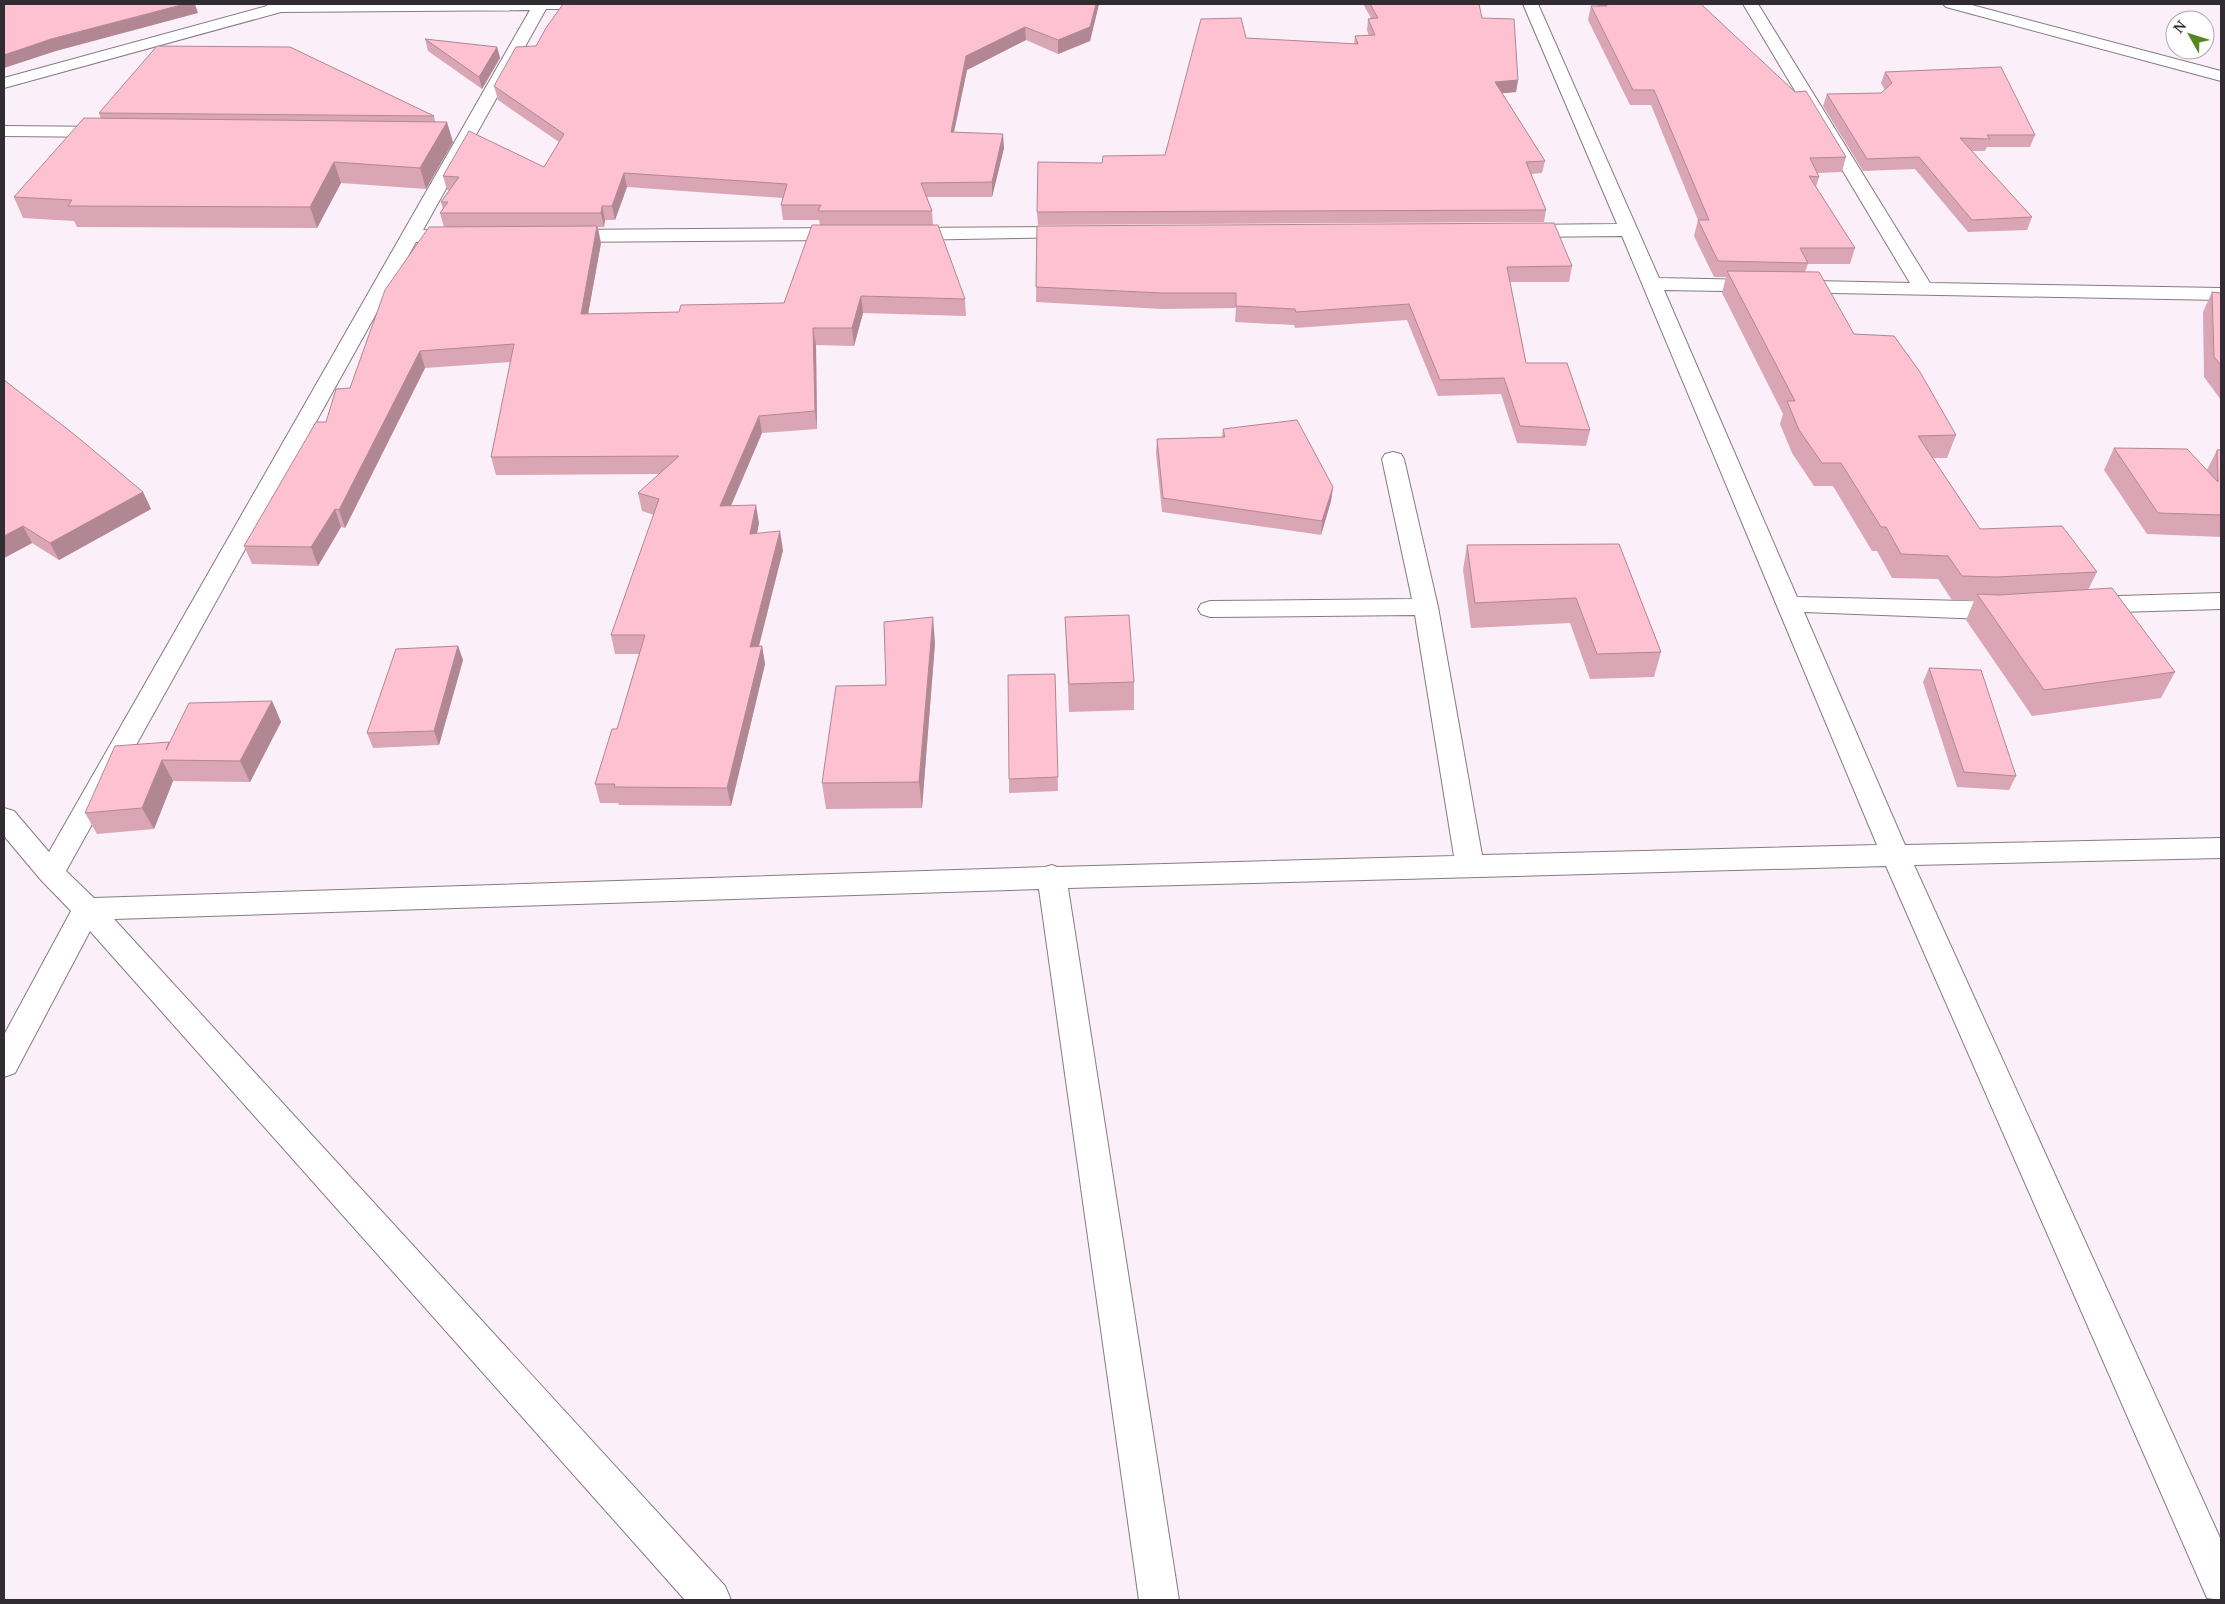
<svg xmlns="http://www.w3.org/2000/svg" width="2225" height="1604" viewBox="0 0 2225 1604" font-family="'Noto Serif',serif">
  <rect width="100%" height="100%" fill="#fbeffa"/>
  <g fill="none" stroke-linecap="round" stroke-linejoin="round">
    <defs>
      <g id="minor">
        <polygon points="266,4 660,4 657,7 652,9 546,9 423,230 465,232 467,236 465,240 458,242 416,242 66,871 94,898 1045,867 1052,865 1057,867 1454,856 1415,615 1210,617 1201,614 1198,609 1201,604 1210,601 1412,599 1382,459 1385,454 1393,452 1401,454 1404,459 1438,607 1482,855 1877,845 1622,236 1519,237 1512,235 1510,231 1512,227 1519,225 1617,224 1523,4 1538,4 1659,278 1910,283 1743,4 1758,4 1930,283 2221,288 2221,300 1664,290 1797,597 2007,602 2016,605 2019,610 2016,615 1986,619 1804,612 1905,845 2221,838 2221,858 1914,865 2221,1540 2221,1600 2207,1598 1886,866 1068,888 1179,1600 1139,1600 1039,889 114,919 725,1586 731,1600 685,1600 90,931 15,1073 4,1077 4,1035 71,911 41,880 4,836 4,808 14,811 49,852 530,10 281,12 4,88 4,78 267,6"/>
        <polygon points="4,126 110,127 116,128 119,132 116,136 110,137 4,136"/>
        <polygon points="1073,227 1080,229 1082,233 1080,237 904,240 897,238 895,234 897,230 904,228"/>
        <polygon points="846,228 853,230 855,234 853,238 846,240 561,242 554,240 552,236 554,232 561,230"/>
        <polygon points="2221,593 2221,609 2085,613 2076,610 2073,605 2076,600 2085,597"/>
      </g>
      <polygon id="major" points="1943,4 1968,4 2221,71 2221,81 1946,7"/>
    </defs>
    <use href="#minor" stroke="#857b85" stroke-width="2"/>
    <use href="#major" stroke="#857b85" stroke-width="2"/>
    <use href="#minor" fill="#fff" fill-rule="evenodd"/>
    <use href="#major" fill="#fff" fill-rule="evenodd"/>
  </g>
  <g fill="#daa6b5" fill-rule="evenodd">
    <path d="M1099,4L1090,41L1058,54L1026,40L967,70L954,132L1004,148L992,197H927L932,211L933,225L965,299L966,316L863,313L854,346L816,345L817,429L762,433L731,506L759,523L757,533L783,550L759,646H762L765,664L731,806L619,805L618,803H600L595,784L617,729L639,654H615L611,635L654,515L642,511L638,493L659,474L496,475L491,457L511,362L425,368L345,528L341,527L318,566L252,564L244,546L326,422L350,388L444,227L440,213L443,209L441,202L449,190H447L443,176L544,167L559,142L498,100L494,86L536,46ZM627,187L783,198L781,205L783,220H819L820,225L784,303L679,312L588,314L601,243L598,227H604L605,220H615Z"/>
    <polygon points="1363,4 1479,4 1482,18 1518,80 1516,92 1502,93 1545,161 1542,173 1531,174 1546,210 1544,222 1038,225 1037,212 1102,163 1165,155 1246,38 1354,44 1355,36 1369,36 1367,30 1368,19 1371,18"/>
    <polygon points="1597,4 1701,4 1846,157 1842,172 1817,173 1819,177 1816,187 1855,248 1850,264 1808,264 1805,272 1854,334 1956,435 1947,458 1933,458 1980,529 2097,572 2088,590 2175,672 2161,698 2032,716 1966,620 1974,601 1952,600 1938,579 1892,578 1877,551 1872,551 1833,486 1814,486 1792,453 1780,424 1783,414 1722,293 1726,277 1714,277 1694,236 1698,220 1651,105 1630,105 1588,20 1591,6 1598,6"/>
    <polygon points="425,39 497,47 500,58 482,89 428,51"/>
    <polygon points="1885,72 2035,135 2030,147 1987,147 1985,151 1972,151 2032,217 2027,230 1968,232 1915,169 1863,171 1823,106 1827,94 1881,93 1885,90 1881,83"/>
    <polygon points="99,113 434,116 435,121 453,142 426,189 341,183 317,228 77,227 74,221 23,218 14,197 101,119"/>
    <polygon points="1037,226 1572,266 1569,282 1510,282 1526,363 1590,430 1586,446 1517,443 1501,394 1438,396 1407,320 1295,328 1294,325 1235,322 1236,308 1162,309 1036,302"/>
    <polygon points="2212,292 2221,293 2221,400 2204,377 2203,312"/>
    <polygon points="4,380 143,492 151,509 59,560 32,543 4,558"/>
    <polygon points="1223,429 1333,487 1331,501 1321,535 1162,512 1156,453 1157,439 1222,437"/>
    <polygon points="2114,448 2207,470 2217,450 2221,450 2221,537 2147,534 2104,470"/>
    <polygon points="1619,544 1661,652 1654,677 1590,679 1570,623 1471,628 1463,570 1467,545"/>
    <polygon points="1065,617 1134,682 1134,710 1069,712"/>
    <polygon points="935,643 922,808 826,809 822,783 886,685"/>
    <polygon points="458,646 463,660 439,745 373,748 367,733"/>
    <polygon points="1929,668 2016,776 2009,790 1957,787 1923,682"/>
    <polygon points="1055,674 1058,791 1009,793 1009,779"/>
    <polygon points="272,701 281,722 250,782 173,781 154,829 97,834 85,813 169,743"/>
  </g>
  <g fill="#b18793">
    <polygon points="185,4 195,4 198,13 56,51 4,68 4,55 51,39"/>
    <polygon points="1096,4 1099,4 1090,41 1058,54 1058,40"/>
    <polygon points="1025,27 1026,40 967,70 951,146 951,132 966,56"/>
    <polygon points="497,47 500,58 482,89 479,77"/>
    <polygon points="1518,80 1516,92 1494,94 1495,82"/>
    <polygon points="447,122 453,142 426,189 420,168"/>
    <polygon points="1003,134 1004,148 992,197 992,182"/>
    <polygon points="334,162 341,183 317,228 310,207"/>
    <polygon points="624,173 627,187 615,220 612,206"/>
    <polygon points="602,206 605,220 604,227 601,213"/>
    <polygon points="597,226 601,243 585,331 581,314"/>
    <polygon points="861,296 863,313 854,346 852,328"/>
    <polygon points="813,328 816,345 817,429 815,411"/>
    <polygon points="420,351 425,368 345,528 339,510"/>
    <polygon points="759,416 762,433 723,524 720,506"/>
    <polygon points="1333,487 1331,501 1321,535 1322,521"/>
    <polygon points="143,492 151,509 59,560 50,543"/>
    <polygon points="756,505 759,523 753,552 750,534"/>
    <polygon points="335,509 341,527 318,566 311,547"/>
    <polygon points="23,526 32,543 4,558 4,536"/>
    <polygon points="780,531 783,550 754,665 750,647"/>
    <polygon points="933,617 935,643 922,808 919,782"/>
    <polygon points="458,646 463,660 439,745 434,731"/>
    <polygon points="762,646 765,664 731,806 727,788"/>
    <polygon points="272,701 281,722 250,782 240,761"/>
    <polygon points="162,760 173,781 154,829 142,808"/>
  </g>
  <g fill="#fdc1d2" stroke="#b18793">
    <polygon points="4,4 185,4 51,39 4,55"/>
    <polygon points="563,4 1096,4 1090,27 1058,40 1025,27 966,56 951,132 1003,134 992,182 921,183 932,211 818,211 821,205 781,205 787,184 624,173 612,206 602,206 601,213 440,213 448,202 441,202 459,177 443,176 469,131 544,167 564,134 494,86 516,47 536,46 546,28"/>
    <polygon points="1370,4 1479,4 1482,18 1514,19 1518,80 1495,82 1545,161 1526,162 1546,210 1037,212 1038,162 1102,163 1103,156 1165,155 1201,19 1241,18 1246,38 1358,44 1355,36 1375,35 1368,19 1378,18"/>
    <polygon points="1606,4 1701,4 1795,92 1806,91 1846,157 1810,158 1819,177 1809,176 1855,248 1800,248 1808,263 1718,261 1698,220 1709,220 1654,90 1633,90 1591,6 1607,6"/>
    <polygon points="425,39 497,47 479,77"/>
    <polygon points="157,46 290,47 434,116 99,113"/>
    <polygon points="2001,67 2035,135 1987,135 1990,139 1960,138 2032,217 1972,220 1919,157 1867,159 1827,94 1881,93 1892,83 1885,72"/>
    <polygon points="84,118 447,122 420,168 334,162 310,207 68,206 72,200 14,197"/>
    <polygon points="1554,223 1572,266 1507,267 1526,363 1567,363 1590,430 1520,426 1504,378 1440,380 1409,304 1296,312 1295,309 1236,306 1236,293 1162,293 1036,287 1037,226"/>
    <polygon points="812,225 938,225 965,299 861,296 852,328 813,328 815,411 759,416 720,506 756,505 750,534 780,531 750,647 762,646 727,788 614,787 615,784 595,784 612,729 617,729 645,635 611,635 659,499 638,493 679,456 491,457 514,344 420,351 339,510 335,509 311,547 244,546 316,422 326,422 336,389 350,388 385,290 429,227 597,226 581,314 679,312 681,305 784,303"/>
    <polygon points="1727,271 1819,272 1854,334 1894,336 1920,372 1956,435 1918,436 1980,529 2062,526 2097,572 1996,577 1962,576 1948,556 1901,554 1886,527 1881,527 1841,463 1822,463 1799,430 1787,401 1795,401"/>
    <polygon points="2212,292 2221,293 2221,365 2214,357"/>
    <polygon points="4,380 75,435 143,492 50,543 23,526 4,536"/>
    <polygon points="1297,420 1333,487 1322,521 1163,498 1157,439 1225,437 1223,429"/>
    <polygon points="2114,448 2187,449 2218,482 2217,450 2221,450 2221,515 2158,513"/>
    <polygon points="1619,544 1661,652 1597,654 1576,598 1475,603 1467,545"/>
    <polygon points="2112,588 2175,672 2044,690 1977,594 1998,595"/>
    <polygon points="1129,615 1134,682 1069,684 1065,617"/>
    <polygon points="933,617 919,782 822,783 836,686 886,685 884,622"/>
    <polygon points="458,646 434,731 367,733 396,649"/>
    <polygon points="1929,668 1981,670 2016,776 1964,772"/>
    <polygon points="1055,674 1058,777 1009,779 1008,675"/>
    <polygon points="272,701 240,761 162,760 142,808 85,813 115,746 169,742 166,750 189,703"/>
  </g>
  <rect width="2225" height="1604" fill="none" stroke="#312c31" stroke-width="10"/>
  <g transform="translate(2190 35) rotate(309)"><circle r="24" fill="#ffffff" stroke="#adabad"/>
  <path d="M0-4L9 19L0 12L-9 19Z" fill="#56881d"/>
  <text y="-8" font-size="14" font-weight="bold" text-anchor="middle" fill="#312c31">N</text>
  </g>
</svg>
